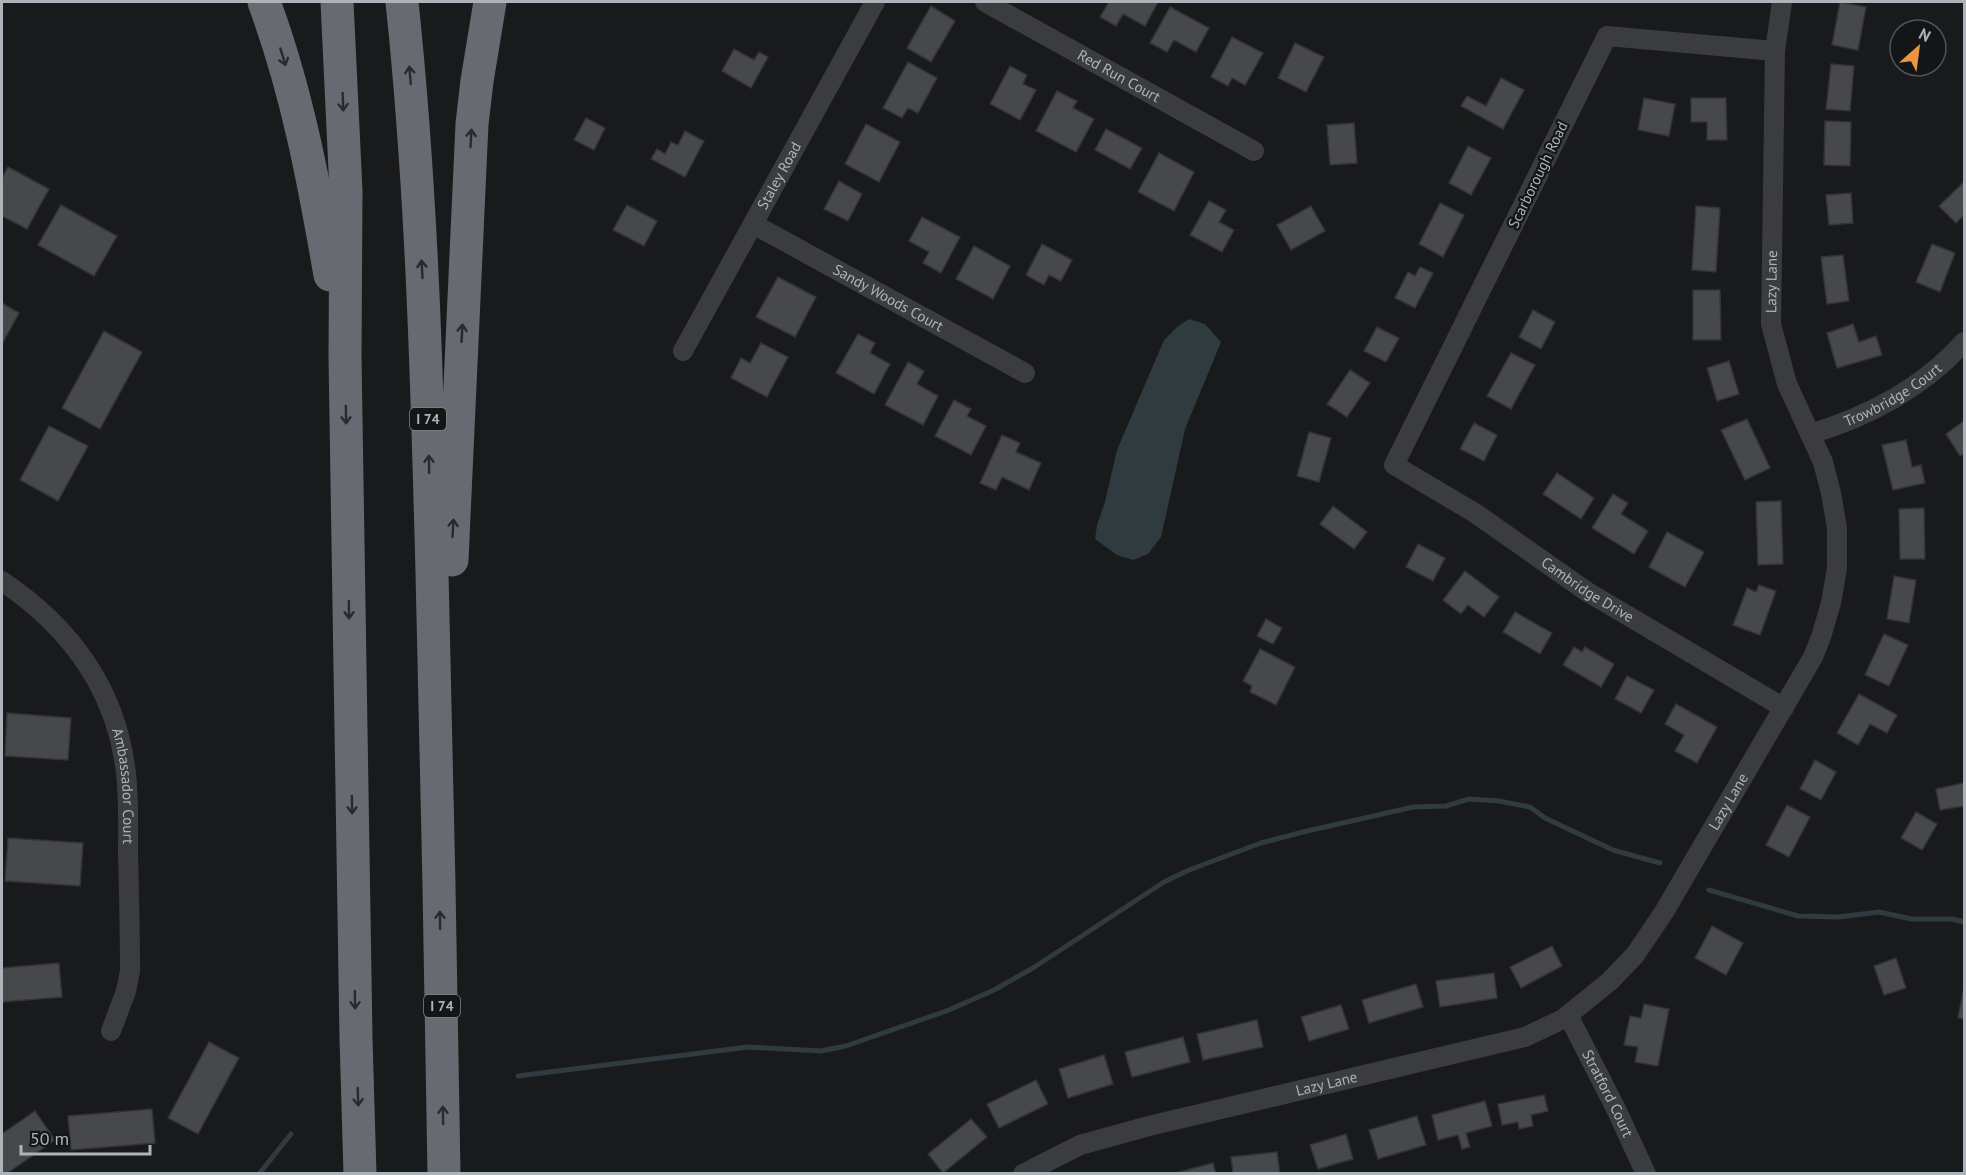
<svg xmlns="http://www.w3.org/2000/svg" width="1966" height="1175" viewBox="0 0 1966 1175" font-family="'PT Sans',sans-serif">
  <rect width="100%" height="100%" fill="#191a1b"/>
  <polygon fill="#303b3f" points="1189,319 1205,324 1221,342 1185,429 1161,537 1148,554 1133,560 1117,555 1095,539 1097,525 1105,502 1117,450 1164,340 1177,327"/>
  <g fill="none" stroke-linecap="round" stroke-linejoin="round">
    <g stroke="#303b3f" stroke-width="5">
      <polyline points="1709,890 1798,916 1839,917 1879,912 1912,919 1952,919 1964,922"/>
      <polyline points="518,1076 748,1047 821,1051 846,1046 949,1010 994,990 1033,968 1164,882 1189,870 1261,843 1303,832 1413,807 1446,806 1469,799 1499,801 1530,807 1545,818 1613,850 1660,863"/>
      <polyline points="259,1174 291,1134"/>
    </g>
  </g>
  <g fill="#46484b" stroke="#333437" stroke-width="1.5">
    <polygon points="1109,2 1158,2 1145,26 1123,14 1116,26 1100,17"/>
    <polygon points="1840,2 1866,7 1858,50 1832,45"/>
    <polygon points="931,6 955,21 931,62 907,48"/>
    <polygon points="1170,7 1209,28 1196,52 1174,40 1167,52 1150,43"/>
    <polygon points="1232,37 1263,53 1245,85 1232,78 1228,86 1211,77"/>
    <polygon points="1295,43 1324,57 1306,92 1278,78"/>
    <polygon points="734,49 754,60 759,52 768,57 751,88 722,71"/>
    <polygon points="908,62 937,78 918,113 908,108 902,118 883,108"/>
    <polygon points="1831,64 1854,66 1850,111 1826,109"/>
    <polygon points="1010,66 1027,75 1023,84 1036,90 1020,120 990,104"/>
    <polygon points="1501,78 1524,90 1503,129 1461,106 1467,96 1486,106"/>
    <polygon points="1057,91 1077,101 1073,108 1094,119 1076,152 1036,131"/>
    <polygon points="1644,98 1675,104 1669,136 1638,130"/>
    <polygon points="1691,98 1726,98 1727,140 1707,140 1707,122 1691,122"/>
    <polygon points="586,118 605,128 594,150 574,140"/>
    <polygon points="1825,121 1851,122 1850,166 1824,165"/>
    <polygon points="1354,123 1357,163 1330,165 1327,125"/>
    <polygon points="866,124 900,142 879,182 845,164"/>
    <polygon points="1106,129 1142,148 1130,169 1095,150"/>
    <polygon points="685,131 704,141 685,177 651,159 657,149 665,154 671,142 678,145"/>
    <polygon points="1468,146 1491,158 1471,195 1449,183"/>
    <polygon points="1159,153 1194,172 1174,211 1138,192"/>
    <polygon points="8,167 49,189 27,229 2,216 2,178"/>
    <polygon points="839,181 862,194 848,221 824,209"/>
    <polygon points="1964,182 1964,215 1956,223 1939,206"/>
    <polygon points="1851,193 1853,223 1829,225 1826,195"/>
    <polygon points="1209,201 1226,210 1219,222 1234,230 1222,252 1190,235"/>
    <polygon points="1440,203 1464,215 1443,257 1419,244"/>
    <polygon points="61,205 117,236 94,276 38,245"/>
    <polygon points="627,205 657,221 644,246 613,230"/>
    <polygon points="1311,206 1325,231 1291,250 1277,225"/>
    <polygon points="1696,206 1720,208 1716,272 1692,270"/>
    <polygon points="922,217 960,237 941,273 923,263 929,252 909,241"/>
    <polygon points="1042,244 1072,260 1061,281 1049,275 1044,285 1026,275"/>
    <polygon points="1932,244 1955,253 1940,292 1916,282"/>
    <polygon points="974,246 1010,266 993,299 956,279"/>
    <polygon points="1843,255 1849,301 1827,304 1821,257"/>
    <polygon points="1420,267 1433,273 1415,308 1395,298 1408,272 1415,276"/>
    <polygon points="778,277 816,297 795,337 756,317"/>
    <polygon points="1693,290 1720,290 1721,340 1693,340"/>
    <polygon points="2,303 19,313 2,344"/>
    <polygon points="1533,310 1555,322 1541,349 1519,337"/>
    <polygon points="1853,324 1859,342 1876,336 1882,355 1837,368 1827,333"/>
    <polygon points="1377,327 1399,338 1386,362 1364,351"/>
    <polygon points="104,331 142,352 100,429 62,408"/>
    <polygon points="858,334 875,343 870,353 890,364 874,394 836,373"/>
    <polygon points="761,343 788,357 767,397 731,378 741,358 750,363"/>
    <polygon points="1511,353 1535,365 1511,409 1487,396"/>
    <polygon points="1729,361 1739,394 1717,401 1707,368"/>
    <polygon points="908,362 924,371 917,384 938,396 923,425 885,405"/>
    <polygon points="1350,370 1370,383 1347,417 1327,404"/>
    <polygon points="954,400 971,409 967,416 986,426 971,455 935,436"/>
    <polygon points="1747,419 1770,468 1745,480 1721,430"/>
    <polygon points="1964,421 1964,453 1960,456 1946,434"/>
    <polygon points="1474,423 1497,435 1484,461 1460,449"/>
    <polygon points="49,426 88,446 58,501 20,480"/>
    <polygon points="1309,432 1331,438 1319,482 1297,476"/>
    <polygon points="1002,435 1020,443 1016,452 1041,463 1029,490 1002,477 996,490 980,483"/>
    <polygon points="1906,440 1912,467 1921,465 1925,483 1893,490 1882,445"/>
    <polygon points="1557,473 1594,498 1581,519 1543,494"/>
    <polygon points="1613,494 1628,503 1621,514 1648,531 1634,554 1592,528"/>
    <polygon points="1781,501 1783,564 1758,565 1756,502"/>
    <polygon points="1333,506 1367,532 1354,549 1320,524"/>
    <polygon points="1924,508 1925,559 1900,559 1899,509"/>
    <polygon points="1667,532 1704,552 1685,587 1649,567"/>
    <polygon points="1418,544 1445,558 1433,581 1406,567"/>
    <polygon points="1465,571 1499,597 1484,617 1468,605 1461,614 1443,600"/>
    <polygon points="1894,576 1916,580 1909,623 1887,619"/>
    <polygon points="1759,585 1776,591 1760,635 1733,625 1747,588 1756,592"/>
    <polygon points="1515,612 1552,633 1540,654 1503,632"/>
    <polygon points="1266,619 1282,628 1273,644 1257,636"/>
    <polygon points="1884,634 1908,645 1889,686 1865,675"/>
    <polygon points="1574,647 1582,652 1585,647 1614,664 1601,687 1563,665"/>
    <polygon points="1260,649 1295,667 1276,705 1250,692 1252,686 1243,681"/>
    <polygon points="1627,676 1654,690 1641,713 1615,699"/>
    <polygon points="1859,694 1897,715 1887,733 1870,724 1858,745 1837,733"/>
    <polygon points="1676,704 1717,727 1697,763 1675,751 1684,735 1665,724"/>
    <polygon points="7,713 71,718 68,760 5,756"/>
    <polygon points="1815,760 1836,772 1821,800 1800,789"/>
    <polygon points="1964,783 1964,806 1940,810 1936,789"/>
    <polygon points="1787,805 1810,817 1789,857 1766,845"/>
    <polygon points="1916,812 1937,824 1922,850 1901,838"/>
    <polygon points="8,838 83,843 80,886 5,881"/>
    <polygon points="1712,926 1743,943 1726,975 1695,958"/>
    <polygon points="1552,946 1562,966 1521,988 1510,967"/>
    <polygon points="1896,958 1906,988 1884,995 1874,966"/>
    <polygon points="59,963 62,997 2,1002 2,968"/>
    <polygon points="1494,973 1497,998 1440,1007 1436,981"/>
    <polygon points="1416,984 1423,1007 1369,1023 1362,1000"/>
    <polygon points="1964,987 1964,1019 1958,1018"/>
    <polygon points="1644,1004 1669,1009 1658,1066 1635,1062 1638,1047 1624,1045 1630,1016 1641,1018"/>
    <polygon points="1341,1005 1349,1029 1309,1041 1301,1017"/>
    <polygon points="1257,1020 1263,1047 1203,1060 1197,1034"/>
    <polygon points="1183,1037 1190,1062 1132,1077 1125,1052"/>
    <polygon points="209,1042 239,1058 198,1134 168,1118"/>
    <polygon points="1104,1055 1113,1084 1068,1098 1059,1069"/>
    <polygon points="1036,1080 1048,1104 999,1128 987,1104"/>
    <polygon points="1544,1095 1548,1111 1531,1115 1533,1126 1519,1129 1518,1122 1502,1125 1498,1104"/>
    <polygon points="1485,1101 1492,1126 1466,1133 1470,1147 1462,1149 1458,1135 1438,1140 1432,1115"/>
    <polygon points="152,1109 155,1143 71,1150 68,1116"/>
    <polygon points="35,1111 55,1140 6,1174 2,1174 2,1134"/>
    <polygon points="1417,1116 1426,1145 1378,1159 1369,1130"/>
    <polygon points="971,1119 987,1137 943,1173 928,1154"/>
    <polygon points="1346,1134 1353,1159 1318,1169 1310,1145"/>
    <polygon points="1277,1152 1280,1174 1233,1174 1231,1157"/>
    <polygon points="1213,1163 1216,1174 1172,1174"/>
  </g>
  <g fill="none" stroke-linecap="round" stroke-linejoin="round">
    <g stroke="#3b3c40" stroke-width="20">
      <path id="s1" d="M985,2L1254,151"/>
      <path id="s2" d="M1775,51L1607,36L1394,465L1475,513L1586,591L1784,708"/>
      <path id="s3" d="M753,224L1025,373"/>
      <path id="s4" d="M683,351L875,2"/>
      <path id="s5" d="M1810,434C1868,417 1924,387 1964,342"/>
      <path id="s6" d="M2,581C70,627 117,690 126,774C129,800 128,826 128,852C129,892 130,931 130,971L126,991L111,1031"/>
      <path id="s7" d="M1568,1015L1617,1111L1646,1174"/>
      <path id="s8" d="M1023,1174L1080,1145L1149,1126L1525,1037L1563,1019L1610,981L1635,955L1664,912L1813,657L1821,637L1831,603L1837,568V528L1831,493L1823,462L1787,384L1771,324L1775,51L1782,2"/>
    </g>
    <g stroke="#676b71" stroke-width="33">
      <path d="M264,2C297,91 314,182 330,275"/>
      <polyline points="337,2 346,191 345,357 356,1038 360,1174"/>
      <path d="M402,2C422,191 427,382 432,572C437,773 441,973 444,1174"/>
      <polyline points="452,560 472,124 477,81 490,2"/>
    </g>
  </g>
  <defs><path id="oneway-shaft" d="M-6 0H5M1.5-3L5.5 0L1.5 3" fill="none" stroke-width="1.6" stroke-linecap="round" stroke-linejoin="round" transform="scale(1.5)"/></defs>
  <g stroke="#292a2d">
    <use href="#oneway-shaft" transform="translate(283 57) rotate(73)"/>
    <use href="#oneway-shaft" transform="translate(410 75) rotate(-95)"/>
    <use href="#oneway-shaft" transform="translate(343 102) rotate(88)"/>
    <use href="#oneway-shaft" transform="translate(471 138) rotate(-87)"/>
    <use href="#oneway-shaft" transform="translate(422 269) rotate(-93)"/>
    <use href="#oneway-shaft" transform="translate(462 333) rotate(-87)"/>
    <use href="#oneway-shaft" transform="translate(346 415) rotate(89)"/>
    <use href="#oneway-shaft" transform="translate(429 464) rotate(-91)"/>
    <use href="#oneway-shaft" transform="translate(453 528) rotate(-87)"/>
    <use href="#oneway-shaft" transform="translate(349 610) rotate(89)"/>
    <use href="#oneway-shaft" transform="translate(352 805) rotate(89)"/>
    <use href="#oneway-shaft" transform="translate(440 920) rotate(-91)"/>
    <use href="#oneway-shaft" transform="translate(355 1000) rotate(89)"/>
    <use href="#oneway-shaft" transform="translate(358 1097) rotate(88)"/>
    <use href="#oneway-shaft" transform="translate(443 1115) rotate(-91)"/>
  </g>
  <g text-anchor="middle" stroke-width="4.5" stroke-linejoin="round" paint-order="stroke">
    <g fill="#141516" stroke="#7f8489" stroke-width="1.5">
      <rect x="410" y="408" width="36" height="22" rx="4.5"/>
      <rect x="424" y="995" width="36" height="22" rx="4.5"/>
    </g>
    <g font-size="14" font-weight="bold" fill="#adb3ba">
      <text x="428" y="424">I 74</text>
      <text x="442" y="1011">I 74</text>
    </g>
    <g font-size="15" fill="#adb3ba" stroke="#141516">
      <text dy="5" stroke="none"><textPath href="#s1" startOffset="153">Red Run Court</textPath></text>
      <text transform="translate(1538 175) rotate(-64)" y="5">Scarborough Road</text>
      <text dy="5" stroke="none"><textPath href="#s4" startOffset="200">Staley Road</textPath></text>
      <text dy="5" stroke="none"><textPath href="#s8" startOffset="1398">Lazy Lane</textPath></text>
      <text dy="5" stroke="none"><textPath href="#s3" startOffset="154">Sandy Woods Court</textPath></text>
      <text dy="5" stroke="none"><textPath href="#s5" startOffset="92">Trowbridge Court</textPath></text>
      <text dy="5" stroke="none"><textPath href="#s2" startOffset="878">Cambridge Drive</textPath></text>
      <text dy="5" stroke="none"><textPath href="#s6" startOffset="249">Ambassador Court</textPath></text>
      <text dy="5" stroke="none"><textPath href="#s8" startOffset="840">Lazy Lane</textPath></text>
      <text dy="5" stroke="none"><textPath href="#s8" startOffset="318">Lazy Lane</textPath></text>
      <text dy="5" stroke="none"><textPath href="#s7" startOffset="88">Stratford Court</textPath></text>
    </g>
  </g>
  <rect width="1966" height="1175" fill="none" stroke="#adb3ba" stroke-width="6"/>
  <g transform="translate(1918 48) rotate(28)"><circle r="28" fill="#141516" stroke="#515458" stroke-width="1.5"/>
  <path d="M0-4.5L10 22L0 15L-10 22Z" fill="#e89644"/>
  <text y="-9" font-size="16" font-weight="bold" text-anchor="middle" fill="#adb3ba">N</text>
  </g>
  <path d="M21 1145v9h129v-9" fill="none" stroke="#adb3ba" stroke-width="3"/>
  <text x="30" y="1145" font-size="18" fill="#adb3ba" stroke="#141516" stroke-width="4.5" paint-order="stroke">50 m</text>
</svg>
